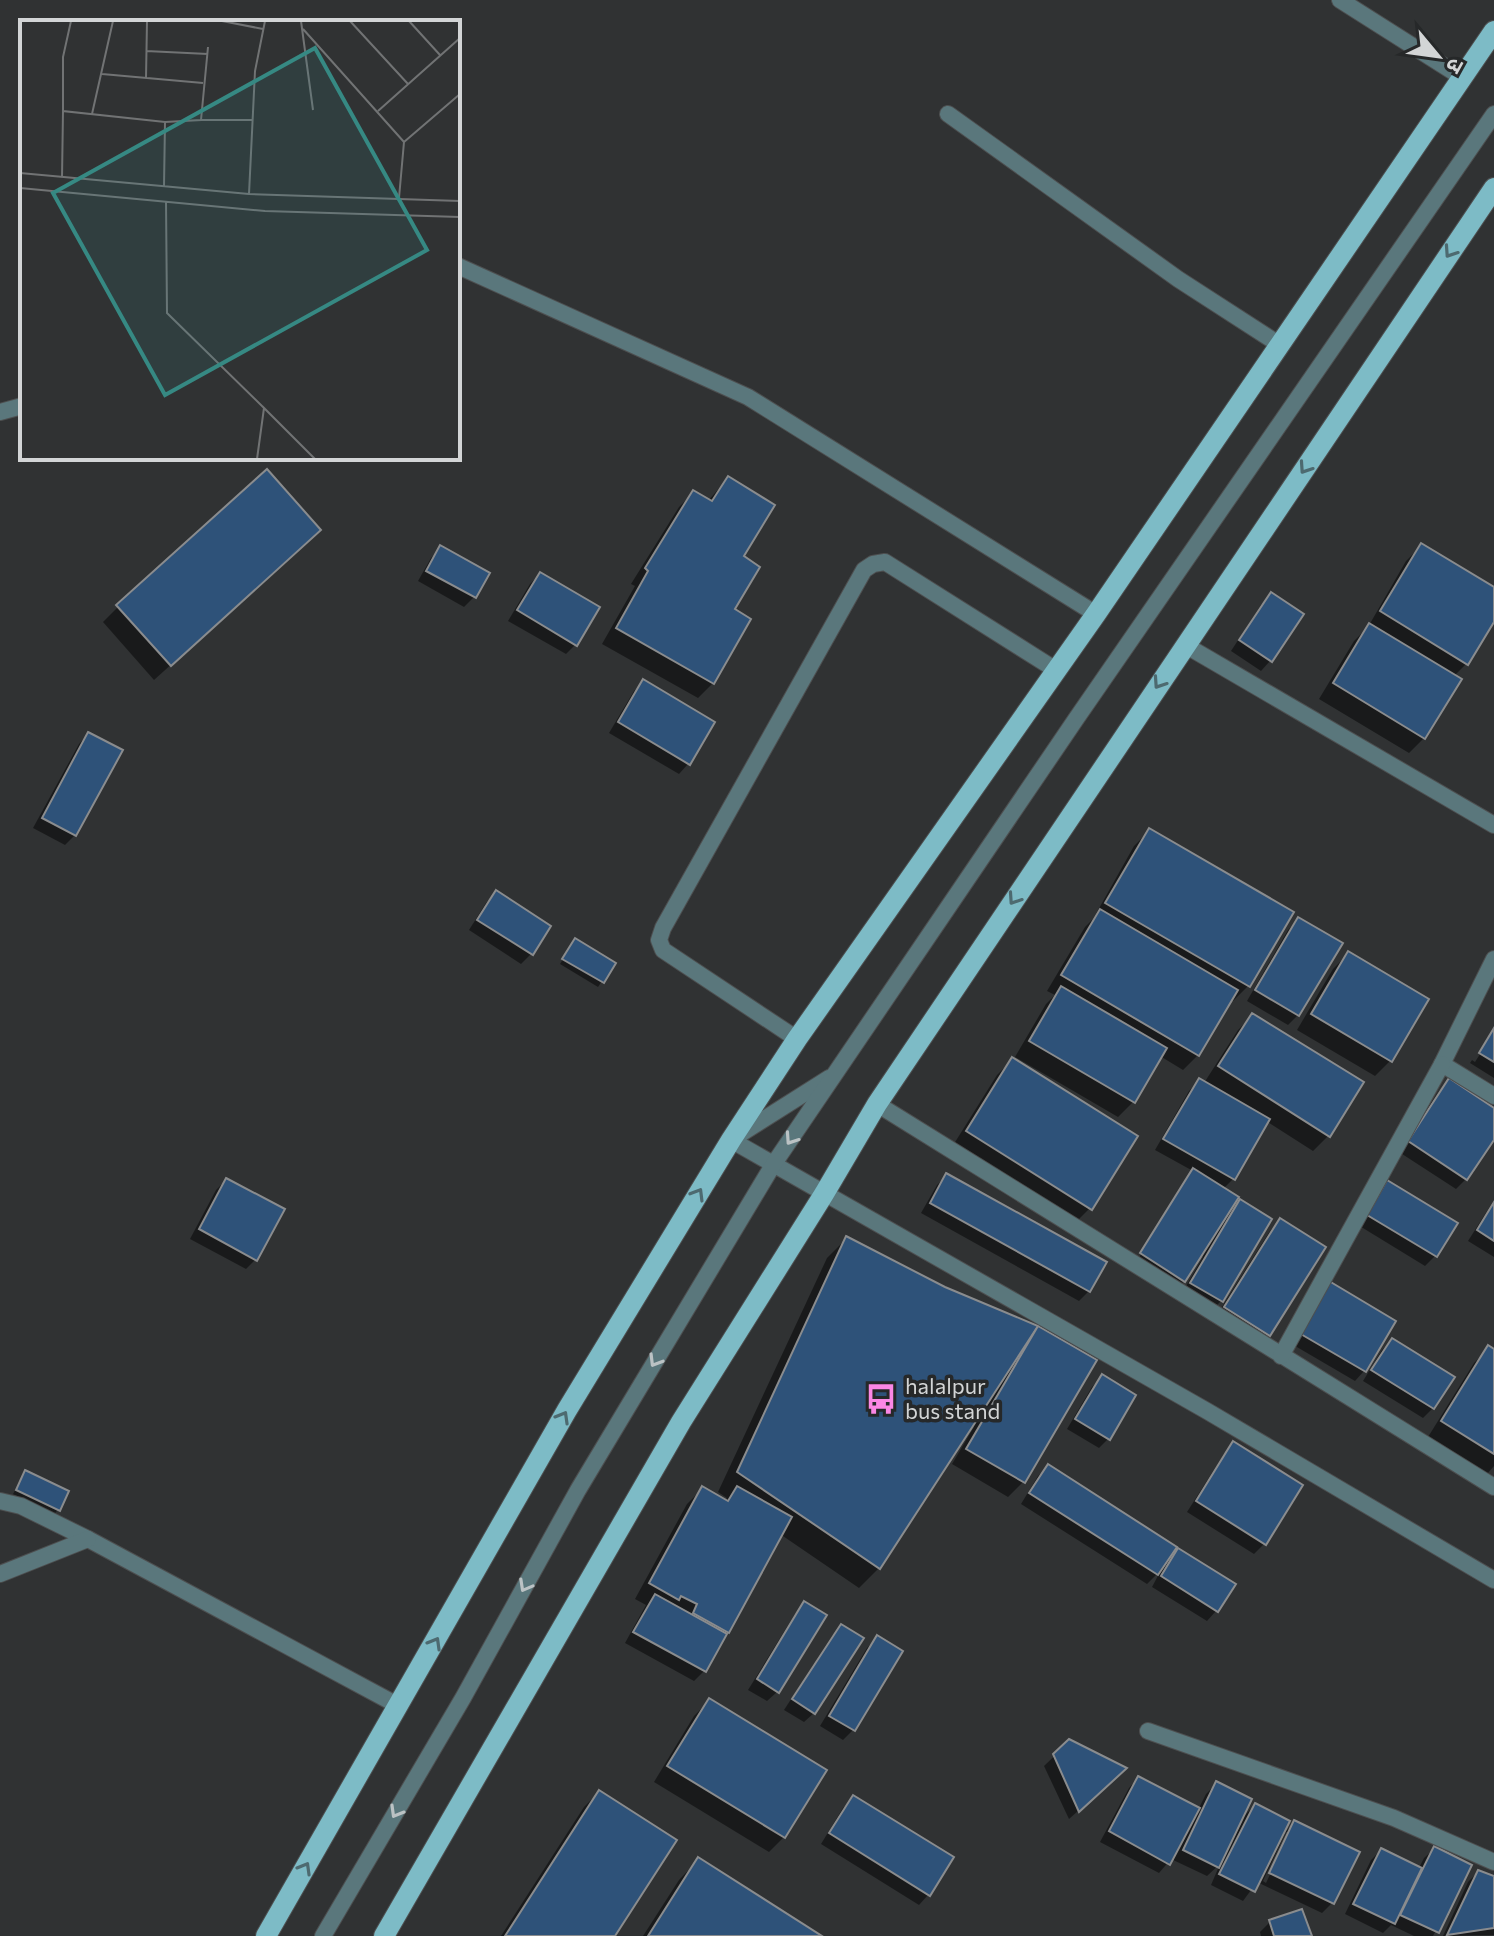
<svg xmlns="http://www.w3.org/2000/svg" width="1494" height="1936" viewBox="0 0 1494 1936" font-family="Commissioner,'Noto Sans Devanagari',sans-serif">
  <rect width="100%" height="100%" fill="#303233"/>
  <g fill="#0007" fill-rule="evenodd">
    <polygon points="728,478 741,557 732,610 713,683 698,698 602,644 635,586 631,584 679,507 694,492 708,501"/>
    <polygon points="304,545 154,680 103,622 118,607"/>
    <polygon points="1421,546 1494,590 1494,618 1467,663 1453,677 1424,738 1409,753 1319,699 1354,641 1368,627 1406,561"/>
    <polygon points="441,548 474,597 464,607 418,581 431,558"/>
    <polygon points="540,574 576,644 566,654 508,621 530,584"/>
    <polygon points="1271,595 1301,615 1270,661 1261,671 1231,651 1261,605"/>
    <polygon points="644,681 688,764 679,774 609,733 634,691"/>
    <polygon points="88,734 75,835 65,845 33,828 79,744"/>
    <polygon points="1149,831 1248,986 1233,1001 1230,999 1198,1055 1183,1070 1160,1056 1133,1102 1118,1117 1015,1057 1046,1004 1055,995 1047,991 1085,927 1093,919 1134,846"/>
    <polygon points="496,893 531,954 521,964 469,930 486,903"/>
    <polygon points="1298,920 1298,1015 1288,1025 1247,1001 1288,930"/>
    <polygon points="575,940 614,963 598,987 560,964"/>
    <polygon points="1348,954 1390,1061 1375,1076 1297,1030 1333,969"/>
    <polygon points="1253,1015 1328,1136 1313,1151 1266,1121 1233,1179 1223,1189 1228,1214 1240,1202 1221,1301 1211,1311 1182,1293 1203,1257 1200,1255 1184,1281 1174,1291 1136,1262 1189,1179 1185,1179 1193,1171 1155,1150 1189,1091 1199,1081 1204,1083 1238,1030"/>
    <polygon points="1494,1032 1494,1078 1470,1063 1472,1060 1475,1062"/>
    <polygon points="1012,1060 1090,1208 1075,1223 952,1147 997,1075"/>
    <polygon points="1449,1081 1494,1110 1494,1136 1466,1179 1456,1189 1399,1152 1439,1091"/>
    <polygon points="947,1175 1089,1291 1079,1301 921,1213 937,1185"/>
    <polygon points="226,1180 256,1259 246,1269 190,1239 216,1190"/>
    <polygon points="1378,1192 1456,1223 1435,1256 1425,1266 1358,1225"/>
    <polygon points="1494,1200 1494,1257 1468,1241"/>
    <polygon points="1280,1221 1268,1335 1258,1345 1215,1318 1270,1231"/>
    <polygon points="847,1238 944,1289 1037,1328 1094,1361 1023,1482 1008,1497 952,1464 974,1427 971,1425 879,1568 859,1588 780,1534 727,1632 704,1671 694,1681 625,1643 646,1605 635,1599 687,1504 702,1489 725,1501 727,1498 718,1492 827,1258"/>
    <polygon points="1320,1294 1364,1371 1355,1381 1290,1343"/>
    <polygon points="1392,1340 1433,1408 1423,1418 1363,1381 1382,1350"/>
    <polygon points="1489,1348 1494,1351 1494,1466 1487,1474 1428,1437 1474,1363"/>
    <polygon points="1102,1377 1109,1438 1099,1448 1067,1429 1092,1387"/>
    <polygon points="1234,1444 1264,1544 1254,1554 1187,1512 1224,1454"/>
    <polygon points="1048,1467 1166,1563 1179,1551 1216,1611 1207,1621 1152,1587 1161,1570 1147,1584 1021,1504 1038,1476"/>
    <polygon points="25,1473 58,1510 54,1514 13,1494"/>
    <polygon points="805,1604 777,1692 767,1701 748,1690 795,1614"/>
    <polygon points="842,1626 814,1713 804,1722 784,1710 832,1636"/>
    <polygon points="877,1638 853,1730 843,1740 820,1726 867,1648"/>
    <polygon points="709,1701 784,1837 769,1852 654,1782 694,1716"/>
    <polygon points="1070,1741 1115,1778 1069,1819 1044,1766"/>
    <path d="M1138,1778L1198,1810L1206,1794L1216,1784L1240,1820L1255,1805L1282,1835L1294,1823L1357,1853L1332,1903L1322,1913L1257,1882L1243,1901L1211,1885L1220,1864L1207,1876L1171,1859L1159,1873L1100,1842L1129,1788ZM1286,1832H1290L1266,1883L1263,1881Z"/>
    <polygon points="599,1792 613,1936 501,1936 584,1807"/>
    <polygon points="853,1798 928,1895 919,1905 821,1844 843,1808"/>
    <polygon points="1434,1849 1469,1866 1433,1936 1414,1936 1391,1925 1383,1933 1345,1914 1371,1860 1381,1850 1419,1868 1424,1858"/>
    <polygon points="698,1860 818,1936 643,1936 679,1880"/>
    <polygon points="1478,1872 1494,1878 1494,1935 1443,1936 1468,1882"/>
    <polygon points="1270,1922 1310,1936 1261,1936 1260,1932"/>
  </g>
  <g fill="#2e5279" stroke="#8a8c8e" stroke-width="2">
    <polygon points="267,469 321,530 171,666 116,605"/>
    <polygon points="728,476 775,505 744,556 760,567 735,609 751,619 714,684 616,628 648,571 645,568 693,490 712,501"/>
    <polygon points="1421,543 1494,587 1494,622 1468,665 1380,611"/>
    <polygon points="440,545 490,573 476,598 426,571"/>
    <polygon points="540,572 600,607 577,646 517,610"/>
    <polygon points="1271,592 1304,614 1272,662 1239,640"/>
    <polygon points="1369,623 1462,679 1425,739 1333,683"/>
    <polygon points="643,679 715,722 690,765 618,722"/>
    <polygon points="88,732 123,750 76,836 42,818"/>
    <polygon points="1149,828 1294,912 1250,987 1105,903"/>
    <polygon points="496,890 551,926 533,955 477,920"/>
    <polygon points="1100,909 1238,990 1199,1056 1061,975"/>
    <polygon points="1298,917 1343,943 1299,1016 1255,990"/>
    <polygon points="575,938 616,963 604,983 562,959"/>
    <polygon points="1348,951 1429,999 1392,1062 1311,1014"/>
    <polygon points="1061,986 1167,1048 1135,1103 1029,1041"/>
    <polygon points="1252,1013 1364,1082 1330,1137 1218,1066"/>
    <polygon points="1494,1028 1494,1062 1479,1053"/>
    <polygon points="1012,1057 1138,1136 1092,1210 966,1131"/>
    <polygon points="1199,1078 1270,1119 1235,1180 1163,1139"/>
    <polygon points="1449,1078 1494,1108 1494,1140 1467,1180 1408,1141"/>
    <polygon points="1193,1168 1239,1197 1185,1282 1140,1253"/>
    <polygon points="946,1173 1107,1262 1090,1292 930,1203"/>
    <polygon points="226,1178 285,1209 257,1261 199,1229"/>
    <polygon points="1387,1180 1458,1223 1437,1257 1367,1215"/>
    <polygon points="1240,1199 1272,1219 1223,1302 1190,1283"/>
    <polygon points="1494,1202 1494,1241 1477,1230"/>
    <polygon points="1280,1218 1326,1247 1270,1336 1224,1307"/>
    <polygon points="846,1236 945,1287 1038,1326 880,1569 737,1472"/>
    <polygon points="1329,1281 1396,1321 1366,1372 1299,1333"/>
    <polygon points="1038,1326 1097,1360 1025,1483 966,1449"/>
    <polygon points="1392,1338 1455,1377 1434,1409 1371,1370"/>
    <polygon points="1488,1345 1494,1349 1494,1454 1441,1421"/>
    <polygon points="1102,1374 1136,1395 1110,1440 1075,1419"/>
    <polygon points="1233,1441 1303,1485 1266,1545 1196,1501"/>
    <polygon points="1048,1464 1177,1547 1158,1575 1029,1493"/>
    <polygon points="25,1470 69,1491 60,1511 16,1490"/>
    <polygon points="702,1486 728,1501 737,1486 792,1517 729,1633 693,1613 697,1604 681,1596 679,1600 649,1583"/>
    <polygon points="1178,1548 1236,1584 1218,1612 1161,1576"/>
    <polygon points="655,1594 727,1634 706,1672 633,1632"/>
    <polygon points="804,1601 827,1615 779,1693 757,1679"/>
    <polygon points="841,1624 864,1638 815,1714 792,1699"/>
    <polygon points="877,1635 903,1651 855,1731 829,1716"/>
    <polygon points="709,1698 827,1770 785,1838 667,1766"/>
    <polygon points="1069,1739 1127,1768 1079,1812 1053,1754"/>
    <polygon points="1138,1776 1200,1808 1170,1865 1109,1831"/>
    <polygon points="1216,1781 1252,1799 1219,1868 1183,1850"/>
    <polygon points="599,1790 677,1840 615,1936 505,1936"/>
    <polygon points="853,1795 954,1857 930,1896 829,1833"/>
    <polygon points="1255,1803 1290,1821 1255,1892 1219,1874"/>
    <polygon points="1294,1820 1360,1852 1334,1904 1269,1873"/>
    <polygon points="1434,1846 1472,1865 1439,1933 1400,1915"/>
    <polygon points="1381,1848 1422,1868 1395,1924 1353,1904"/>
    <polygon points="698,1857 822,1936 648,1936"/>
    <polygon points="1478,1870 1494,1876 1494,1928 1447,1935"/>
    <polygon points="1302,1909 1312,1936 1274,1936 1269,1920"/>
  </g>
  <g fill="none" stroke-linecap="round" stroke-linejoin="round">
    <defs>
      <g id="lane">
        <polyline points="1340,0 1463,78"/>
        <polyline points="948,114 1178,279 1280,345"/>
        <polyline points="797,1039 663,950 659,940 663,928 864,570 873,564 885,562 1056,670"/>
        <polyline points="829,1078 731,1140 1207,1411 1494,1580"/>
        <polyline points="0,1501 21,1506 88,1539 399,1706"/>
        <polyline points="0,1574 88,1539"/>
        <polyline points="323,1936 463,1698 578,1490 773,1165 1076,719 1494,114"/>
      </g>
      <g id="street">
        <polyline points="458,266 748,397 1096,614"/>
        <polyline points="0,412 22,406"/>
        <polyline points="1185,645 1494,825"/>
        <polyline points="1494,959 1442,1064 1494,1096"/>
        <polyline points="877,1104 1494,1487"/>
        <polyline points="1281,1356 1442,1064"/>
        <polyline points="1148,1731 1394,1818 1494,1862"/>
      </g>
      <g id="primary">
        <polyline points="266,1936 567,1410 731,1140 797,1039 1096,614 1494,31"/>
        <polyline points="384,1936 681,1422 824,1194 877,1104 1494,188"/>
      </g>
    </defs>
    <use href="#lane" stroke="#4d4f50" stroke-width="18"/>
    <use href="#street" stroke="#4d4f50" stroke-width="18"/>
    <use href="#primary" stroke="#4d4f50" stroke-width="22"/>
    <use href="#lane" stroke="#5a777c" stroke-width="16"/>
    <use href="#street" stroke="#5a777c" stroke-width="16"/>
    <use href="#primary" stroke="#7dbbc6" stroke-width="20"/>
  </g>
  <defs><path id="oneway-chevron" d="M-2-3.5L2.5 0L-2 3.5" fill="none" stroke-width="1.6" stroke-linecap="round" stroke-linejoin="round" transform="scale(2)"/></defs>
  <g stroke="#4d6a70">
    <use href="#oneway-chevron" transform="translate(1450 252) rotate(124)"/>
    <use href="#oneway-chevron" transform="translate(1305 468) rotate(124)"/>
    <use href="#oneway-chevron" transform="translate(1159 683) rotate(124)"/>
    <use href="#oneway-chevron" transform="translate(1014 899) rotate(124)"/>
    <use href="#oneway-chevron" transform="translate(698 1194) rotate(-59)"/>
    <use href="#oneway-chevron" transform="translate(563 1417) rotate(-60)"/>
    <use href="#oneway-chevron" transform="translate(435 1643) rotate(-60)"/>
    <use href="#oneway-chevron" transform="translate(305 1868) rotate(-60)"/>
  </g>
  <g stroke="#bbc2c4">
    <use href="#oneway-chevron" transform="translate(791 1139) rotate(124)"/>
    <use href="#oneway-chevron" transform="translate(655 1361) rotate(121)"/>
    <use href="#oneway-chevron" transform="translate(525 1586) rotate(119)"/>
    <use href="#oneway-chevron" transform="translate(396 1812) rotate(120)"/>
  </g>
  <defs>
    <symbol id="bus-bare" viewBox="-9 -9 18 18"><path d="M-5-6H5V4H4V6H2V4H-2V6H-4V4H-5ZM-3.5-4V0h7V-4ZM-3.5 1.2v1.5H-2V1.2ZM2 1.2v1.5H3.5V1.2Z" fill="#fb87e5" stroke="#262829" stroke-width="2.5" paint-order="stroke"/></symbol>
  </defs>
  <g fill-rule="evenodd">
    <use href="#bus-bare" x="859" y="1377" width="44" height="44"/>
  </g>
  <g text-anchor="middle" stroke-width="7" stroke-linejoin="round" paint-order="stroke">
    <g font-size="22" fill="#d3d5d6" stroke="#262829" text-anchor="start">
      <text x="905" y="1394">halalpur<tspan x="905" dy="25">bus stand</tspan></text>
    </g>
  </g>
  <g transform="translate(20 20)">
    <rect width="440" height="440" fill="#303233"/>
    <path fill="none" stroke="#717374" stroke-width="2" d="M51,1L43,37V91L145,102L181,100L188,27M202,1L243,9M281,1L293,90M330,1L388,64M389,1L420,35M283,9L384,122M126,31L188,34M82,54L183,63M126,58L127,1M358,91L440,18M72,94L93,1M181,100H233M0,153L229,174L440,181M42,158L43,91M144,166L145,102M0,168L245,191L440,197M229,174L235,51L245,1M379,178L384,122L440,74M146,181L147,293L244,388M237,439L244,388L295,439"/>
    <path fill="#368983" fill-opacity="0.15" stroke="#368983" stroke-width="4" d="M295,28L407,230L145,375L33,173Z"/>
    <rect width="440" height="440" fill="none" stroke="#d3d5d6" stroke-width="4"/>
  </g>
  <g transform="translate(1438 56) rotate(119)" stroke="#262829" stroke-width="6" paint-order="stroke">
  <path d="M0-6L14 30L0 20L-14 30Z" fill="#d3d5d6"/>
  <text y="-12" font-size="22" font-weight="bold" text-anchor="middle" fill="#d3d5d6">उ</text>
  </g>
</svg>
